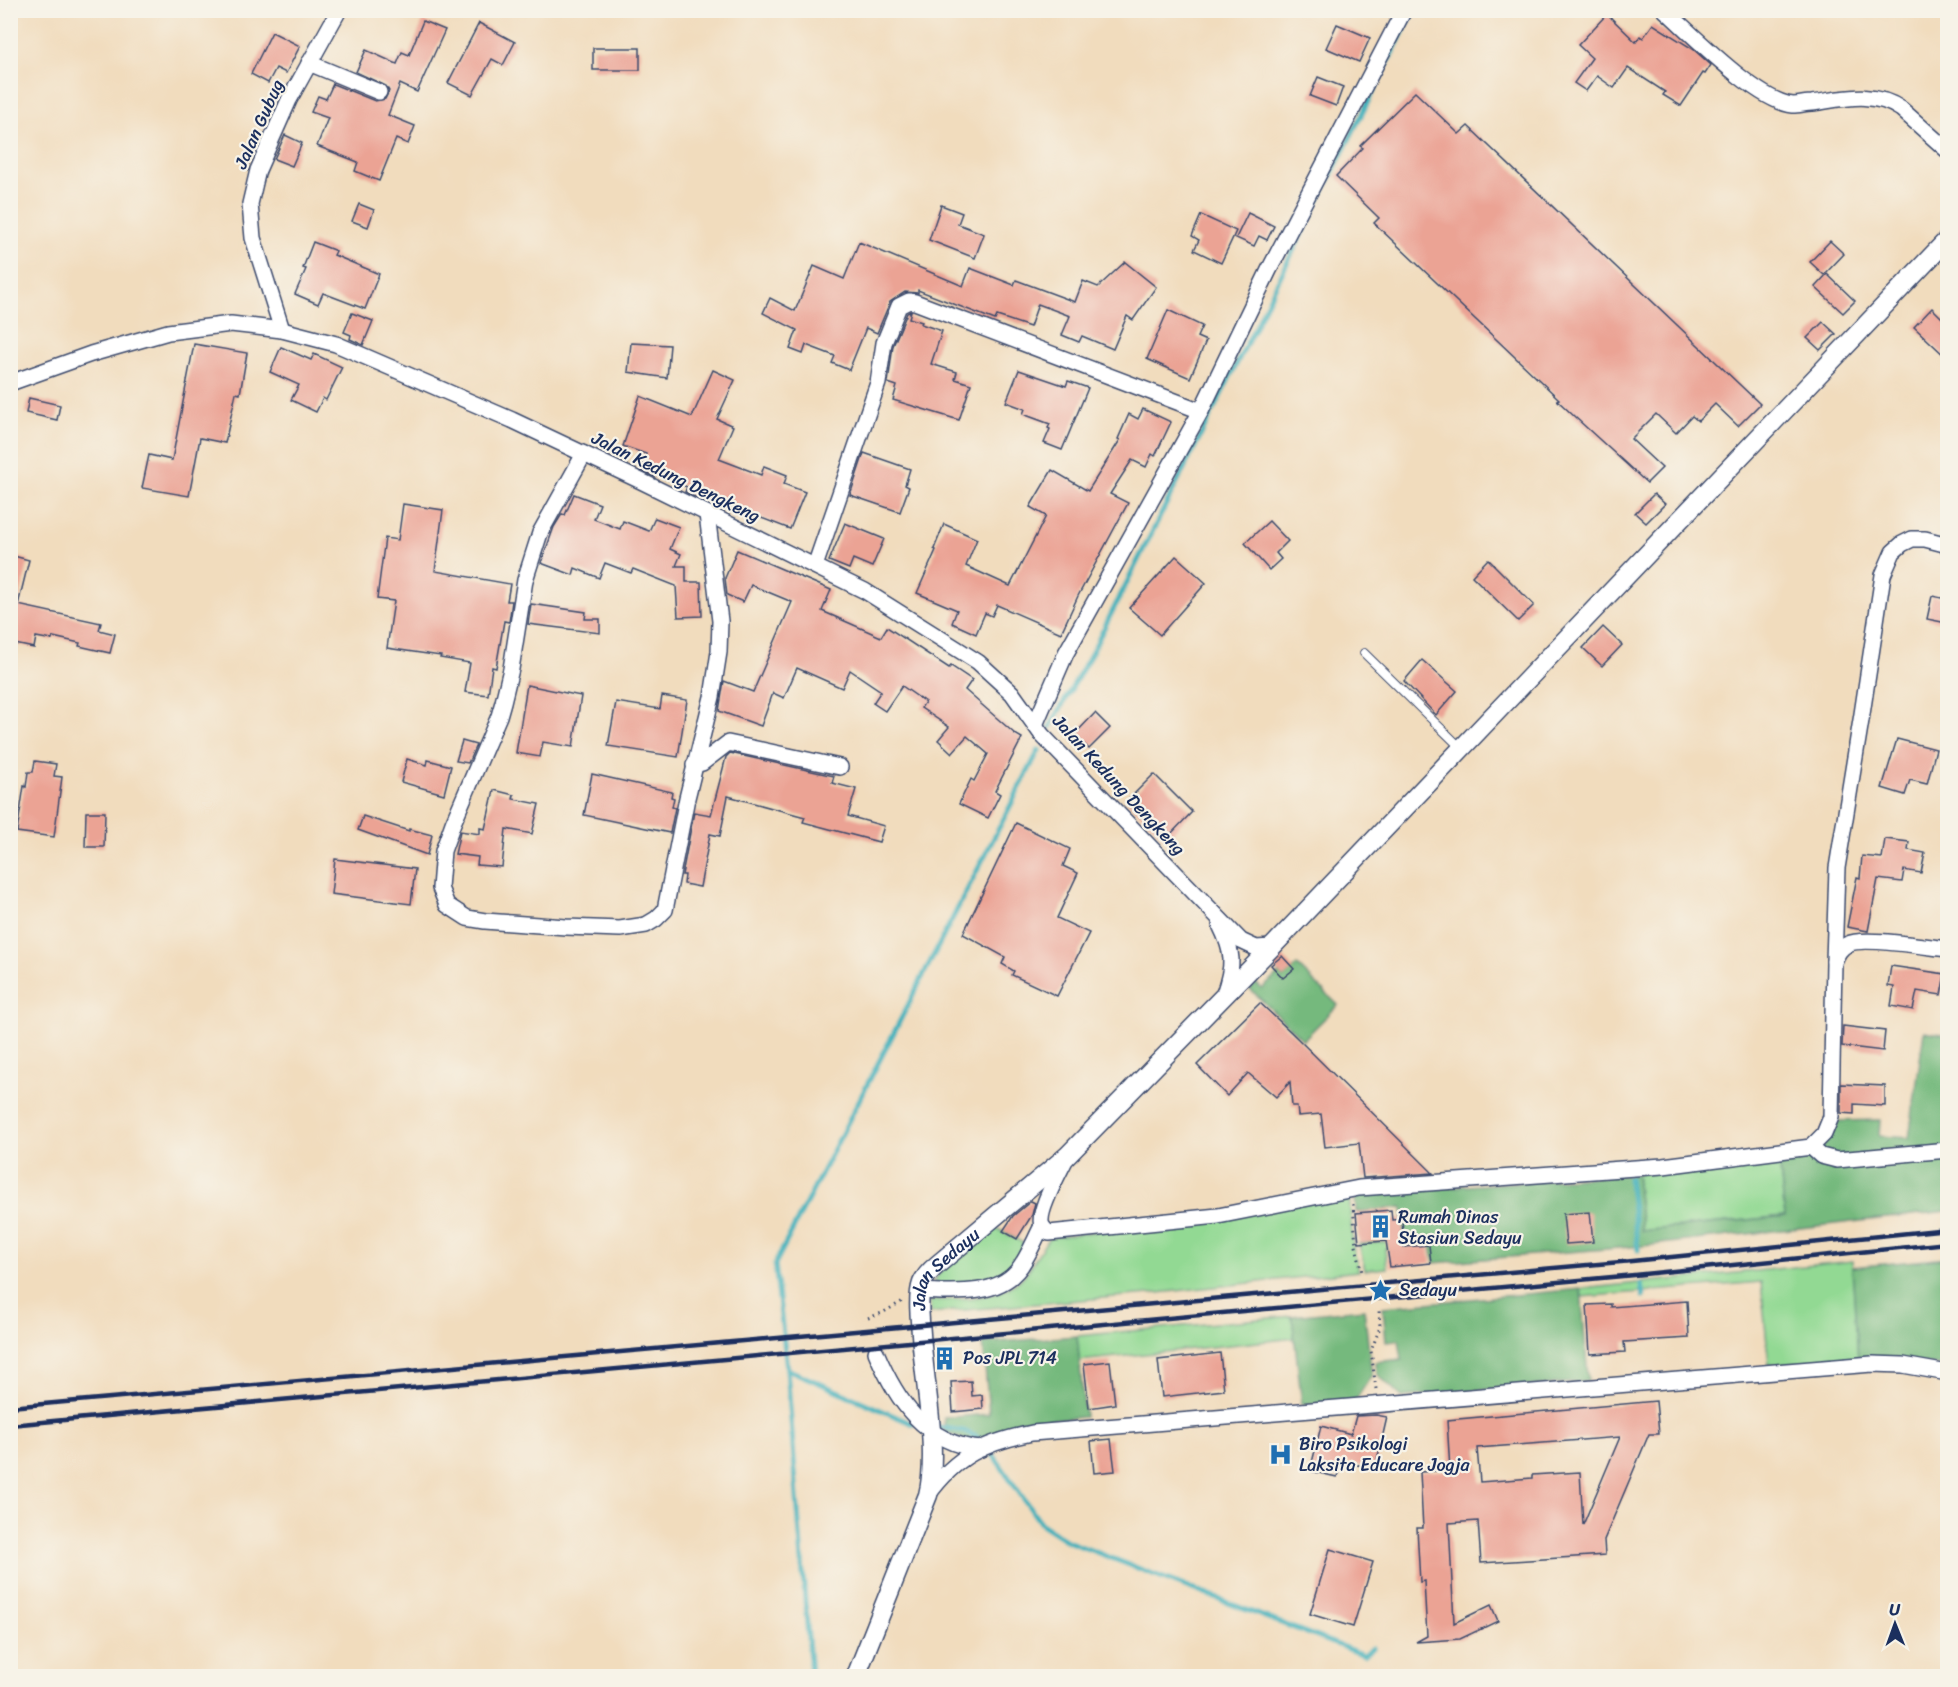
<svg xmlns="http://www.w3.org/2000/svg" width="1958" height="1687" viewBox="0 0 1958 1687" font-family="Sriracha,sans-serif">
  <rect width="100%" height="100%" fill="#f7f3e8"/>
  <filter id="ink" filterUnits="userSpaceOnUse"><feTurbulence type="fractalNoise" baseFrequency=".0167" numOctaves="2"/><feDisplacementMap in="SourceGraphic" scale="12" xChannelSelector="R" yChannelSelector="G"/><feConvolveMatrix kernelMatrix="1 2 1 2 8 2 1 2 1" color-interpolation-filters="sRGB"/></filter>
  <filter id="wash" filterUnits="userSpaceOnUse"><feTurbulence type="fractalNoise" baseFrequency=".008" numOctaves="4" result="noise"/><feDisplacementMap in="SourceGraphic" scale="24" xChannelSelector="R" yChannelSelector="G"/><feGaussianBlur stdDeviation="1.35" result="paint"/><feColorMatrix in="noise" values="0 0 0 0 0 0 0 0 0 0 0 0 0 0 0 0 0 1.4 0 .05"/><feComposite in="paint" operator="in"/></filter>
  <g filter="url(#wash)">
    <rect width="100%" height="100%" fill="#f1dcbd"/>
    <g fill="#92d993" stroke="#568478" stroke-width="1.5">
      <polygon points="1779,1159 1785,1216 1642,1231 1636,1174"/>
      <path d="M1349,1195L1353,1246L1359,1271L1149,1294L930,1313V1301C960,1298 1001,1301 1023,1277C1034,1265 1038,1250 1050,1238Z"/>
      <path d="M994,1227L1025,1244C1019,1254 1013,1266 1003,1274C985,1287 955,1285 934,1285L936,1278L941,1271Z"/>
      <polygon points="1404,1240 1405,1247 1385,1249 1387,1268 1365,1270 1359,1244"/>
      <polygon points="1852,1261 1858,1359 1769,1365 1761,1282 1582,1297 1581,1289"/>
      <polygon points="1292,1316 1295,1338 1079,1361 1077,1336"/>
    </g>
    <g fill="#75b97d" stroke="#48746e" stroke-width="1.5">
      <polygon points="1297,965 1338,1005 1303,1040 1250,989 1256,983 1262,989 1279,973 1283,978"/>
      <path d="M1924,1031L1947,1035V1211L1643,1246L1434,1263L1431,1243L1405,1245L1402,1207L1356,1212L1355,1194L1636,1174L1642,1231L1785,1216L1779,1159C1814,1154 1824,1156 1839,1121L1880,1120L1879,1136L1909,1138Z"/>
      <polygon points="1947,1258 1947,1366 1858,1359 1852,1267"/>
      <polygon points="1581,1289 1588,1381 1402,1397 1377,1374 1376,1362 1402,1359 1399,1340 1386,1341 1383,1307"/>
      <polygon points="1364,1309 1372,1375 1355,1401 1302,1405 1292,1316"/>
      <polygon points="1077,1336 1085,1417 1022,1421 975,1441 965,1440 945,1432 944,1418 989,1414 983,1343"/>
    </g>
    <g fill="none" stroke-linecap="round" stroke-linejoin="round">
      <g stroke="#40b0bb" stroke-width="5">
        <polyline points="1050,727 1092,652 1414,10"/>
        <polyline points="1629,1178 1638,1250"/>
        <polyline points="1641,1285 1643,1296"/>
        <polyline points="787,1369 913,1424"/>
        <polyline points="939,1427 964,1431 977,1437"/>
        <polyline points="992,1453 1041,1524 1067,1541 1364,1655 1373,1648"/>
        <polyline points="811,1676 787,1369 775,1264 1039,750"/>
      </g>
    </g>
    <g id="blocks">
      <g fill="#eba394" fill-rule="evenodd">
        <polygon points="1607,14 1636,42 1640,36 1643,38 1653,24 1693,49 1711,65 1705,74 1703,73 1681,106 1663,95 1665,92 1628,68 1614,88 1597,76 1586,91 1574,83 1592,58 1578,45"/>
        <polygon points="423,21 445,30 417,92 400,84 388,115 415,126 408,144 396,139 379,181 355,171 358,162 317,146 328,118 311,112 318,96 326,99 333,84 375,101 385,99 389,91 386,86 356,72 366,50 397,64 402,52 409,55"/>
        <polygon points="479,23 515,42 503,65 492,59 472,95 448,83"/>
        <polygon points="1337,24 1370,38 1359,62 1326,48"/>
        <polygon points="272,32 300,46 286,73 276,68 268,83 251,74"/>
        <rect x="593" y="48" width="47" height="22"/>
        <polygon points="1318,77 1343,87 1336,106 1310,96"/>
        <polygon points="1415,92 1459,134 1468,126 1760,404 1738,426 1715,404 1698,421 1692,416 1676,433 1656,414 1631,439 1662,468 1647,483 1576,418 1557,400 1559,399 1374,223 1379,218 1336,176 1363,148 1360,146"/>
        <polygon points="285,135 302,143 292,166 274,159"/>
        <polygon points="359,204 374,210 368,227 352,221"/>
        <polygon points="941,205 962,213 958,224 984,234 975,258 929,240"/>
        <polygon points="1248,213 1274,226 1267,240 1259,236 1254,246 1236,238"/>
        <polygon points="1201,215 1236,231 1221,263 1194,250 1199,240 1192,236"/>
        <polygon points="1830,241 1844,254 1824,275 1810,262"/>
        <polygon points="313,242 336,251 334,255 379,274 365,309 323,293 318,304 295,294 306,269 303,268"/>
        <polygon points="859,242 963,286 970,268 1014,285 1016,280 1075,302 1083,281 1098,287 1125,262 1156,287 1133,320 1127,316 1113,349 1082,336 1079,342 1062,335 1070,316 1038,304 1030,327 997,316 995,320 918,290 918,293 905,292 890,302 877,333 866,328 849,370 832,363 835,356 806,345 803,354 790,349 797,330 763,313 770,298 795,311 814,266 844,279"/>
        <polygon points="1827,274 1855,301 1843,313 1815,287"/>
        <polygon points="1932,308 1947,323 1947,358 1914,327"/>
        <polygon points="1168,310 1202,326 1197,337 1206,341 1190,378 1147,359"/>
        <polygon points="911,311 909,318 922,322 921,324 942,331 931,364 957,372 955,379 971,384 959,420 893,400 897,386 888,383 893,346 907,313"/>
        <polygon points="352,313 373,321 363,345 350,339 351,335 344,332"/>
        <polygon points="1823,322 1836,334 1820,350 1807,338"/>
        <polygon points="631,343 670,345 667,378 628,372"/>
        <polygon points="194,344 247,353 240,394 236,393 225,443 200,438 189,496 142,488 149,455 172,460"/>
        <polygon points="281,347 311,360 314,354 342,367 326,400 323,398 316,412 291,400 299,385 270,372"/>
        <polygon points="713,370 735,380 717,419 733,426 719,459 761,475 764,466 787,475 784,484 805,492 790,529 725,504 725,505 704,498 703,501 685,492 687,487 656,475 655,477 640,470 646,454 623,446 640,396 692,417"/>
        <polygon points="1019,370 1066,386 1068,381 1088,388 1062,450 1044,443 1050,429 1048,428 1050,424 1023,414 1025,409 1006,402"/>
        <polygon points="29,398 60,405 57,420 26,413"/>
        <polygon points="1143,409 1171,422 1155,456 1152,454 1146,467 1132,460 1110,494 1128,503 1078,596 1061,633 997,605 992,616 985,613 976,634 952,623 957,610 917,593 936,550 934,549 944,524 977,539 966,566 1010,586 1046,516 1030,507 1052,470 1088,491 1120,440 1118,439 1129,414 1138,419"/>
        <polygon points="864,453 910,469 905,485 909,487 900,512 850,495"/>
        <polygon points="574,494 600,504 594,519 620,529 623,521 649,531 655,518 679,527 670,549 681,554 676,566 686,566 686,582 701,582 702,616 678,617 676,586 633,569 631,573 605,563 599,578 575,568 573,575 541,563 554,527 562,514 565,515"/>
        <polygon points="1654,494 1665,504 1646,523 1635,513"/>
        <polygon points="403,504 443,510 435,571 510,584 507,601 512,601 509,622 504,621 496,668 492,667 488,695 465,692 470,663 440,658 441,656 387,648 394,601 377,599 385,538 398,540"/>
        <polygon points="1269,521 1288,541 1276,553 1281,559 1269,570 1245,543"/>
        <polygon points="845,523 884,539 872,567 853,559 849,569 829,561"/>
        <polygon points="737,550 831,590 822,611 881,637 887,627 949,668 951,666 972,680 965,690 1015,734 1022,738 995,791 1000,794 988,818 959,804 971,779 974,781 988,754 967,736 952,753 938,740 949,727 921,708 925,702 902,686 885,711 873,703 881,691 850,670 842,688 797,668 784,698 773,693 761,726 719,711 724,681 753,692 792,602 751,585 743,602 727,595 725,578"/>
        <polygon points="10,555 29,560 18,605 101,623 99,630 115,634 110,653 79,646 80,643 53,637 52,640 36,637 34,648 10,643"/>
        <polygon points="1176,556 1206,583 1160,635 1129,608"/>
        <polygon points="1488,559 1534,605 1518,621 1472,576"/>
        <polygon points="1932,596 1947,599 1947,623 1927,619"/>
        <polygon points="531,604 586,612 585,619 600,619 600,633 528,624"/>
        <polygon points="1603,627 1622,645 1602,666 1583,648"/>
        <polygon points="1422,660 1457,691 1436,715 1404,681"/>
        <polygon points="527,685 581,696 573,747 543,742 540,757 516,753"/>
        <polygon points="662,696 687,700 678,757 608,746 616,702 660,709"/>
        <polygon points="1095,713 1110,728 1089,749 1074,735"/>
        <polygon points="1897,739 1936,749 1927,784 1910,780 1905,795 1882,788"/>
        <polygon points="462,741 476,745 468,763 456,761"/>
        <polygon points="730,753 834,776 832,783 856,789 848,816 884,826 879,842 803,822 805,817 728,796 720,836 710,834 700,887 684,884 685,875 682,875 694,812 711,815 726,757"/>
        <polygon points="407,759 427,765 428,760 451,766 444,794 401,782"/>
        <polygon points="35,761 56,764 54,776 62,777 54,837 17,832 24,786 26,787 28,772 33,772"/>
        <polygon points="592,774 672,792 671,797 674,798 672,807 675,808 670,833 584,815"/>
        <polygon points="1154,774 1192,812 1166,839 1127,801"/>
        <polygon points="494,790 514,795 513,799 539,804 532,834 506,829 502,867 477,865 478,857 455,854 460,831 480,834 480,828 485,829"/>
        <polygon points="86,812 105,812 104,847 85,847"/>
        <polygon points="363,816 409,831 409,829 432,835 427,855 358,830"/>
        <polygon points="1016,823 1070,849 1063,866 1078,873 1057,918 1089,933 1057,996 1012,975 1014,971 1002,964 1005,957 963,934"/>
        <polygon points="1885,839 1909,842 1908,850 1925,853 1921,873 1904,870 1902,882 1878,879 1868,931 1847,927 1857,877 1860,878 1862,856 1882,858"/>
        <polygon points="335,859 415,869 411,904 331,894"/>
        <polygon points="1282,956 1294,969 1283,978 1271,965"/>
        <polygon points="1891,966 1945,974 1941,995 1917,991 1913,1010 1891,1006 1894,987 1888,986"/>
        <polygon points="1260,1003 1291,1032 1433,1173 1363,1178 1359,1143 1325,1147 1321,1114 1298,1116 1297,1106 1292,1106 1290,1082 1276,1097 1248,1073 1227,1096 1197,1065"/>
        <polygon points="1843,1026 1885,1031 1883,1051 1842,1046"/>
        <polygon points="1841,1084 1885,1086 1885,1106 1854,1104 1854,1114 1841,1113"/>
        <polygon points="1031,1201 1035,1203 1032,1215 1017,1239 1003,1231 1013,1216"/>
        <polygon points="1391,1210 1392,1220 1402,1219 1404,1247 1429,1245 1431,1263 1390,1267 1386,1241 1359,1243 1356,1213"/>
        <polygon points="1590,1212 1593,1242 1566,1244 1563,1214"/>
        <polygon points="1687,1301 1689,1338 1624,1342 1625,1352 1590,1354 1587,1305 1611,1304 1611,1307"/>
        <polygon points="1220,1353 1224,1390 1162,1397 1158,1360"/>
        <polygon points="1110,1361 1115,1404 1089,1408 1084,1364"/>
        <polygon points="971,1381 972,1396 982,1395 983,1409 953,1412 951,1382"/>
        <path d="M1656,1401L1659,1434H1649L1604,1540L1605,1555L1481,1563L1478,1521L1449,1523L1454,1623L1491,1605L1498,1621L1460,1639L1416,1642L1427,1636L1424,1581L1420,1582L1417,1528H1423L1420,1472L1450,1470L1447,1420ZM1620,1437L1583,1525L1580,1472L1532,1475V1478L1480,1482L1477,1448Z"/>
        <polygon points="1376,1415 1387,1417 1375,1469 1341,1461 1337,1477 1310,1471 1321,1426 1351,1434 1356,1416"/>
        <polygon points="1111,1439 1115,1471 1094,1473 1091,1441"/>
        <polygon points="1330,1549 1373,1562 1353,1627 1310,1614"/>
      </g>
    </g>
  </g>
  <g filter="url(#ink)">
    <use href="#blocks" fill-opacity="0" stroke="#3b496c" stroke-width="1.5"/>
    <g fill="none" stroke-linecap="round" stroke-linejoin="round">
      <defs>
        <polyline id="service" points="1364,653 1461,748"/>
        <g id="minor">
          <path d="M1665,10C1693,35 1758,102 1793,105C1799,105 1806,103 1812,103C1842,99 1874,90 1901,109L1948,151"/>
          <polyline points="309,63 379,92"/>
          <polyline points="282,330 253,238 250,204 258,170 289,100 339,10"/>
          <polyline points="10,383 91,354 168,332 231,324 282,330 336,344 512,420 641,481 865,591 978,662 1012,693 1042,735 1241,941 1256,948 1272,947"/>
          <polyline points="584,454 540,533 525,580 511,669 503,702 499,716 453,823 443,851 440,888 447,905 467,918 485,921 566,927 620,929 646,925 656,919 665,910 687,798 712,697 719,652 720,621 707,514"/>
          <polyline points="815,566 878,383 884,343 899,306 909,301 915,302 1201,411"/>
          <polyline points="1035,725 1066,653 1201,411 1269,270 1404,10"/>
          <polyline points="694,765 702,763 728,743 840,767"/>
          <path d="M1220,925C1234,953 1234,965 1224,994"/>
          <polyline points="1834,961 1837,868 1862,714 1883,575 1893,552 1902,544 1912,539 1925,539 1948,545"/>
          <polyline points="1811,1147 1821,1156 1837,1160 1948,1150"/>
          <path d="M1067,1156C1061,1170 1036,1212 1042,1226C1043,1227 1047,1232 1049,1233L1218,1216L1359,1188L1663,1166L1811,1147L1824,1134L1831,1117L1834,962C1837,954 1840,948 1848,944C1862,936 1928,947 1948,949"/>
          <path d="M920,1291C951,1292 995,1297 1017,1271C1028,1258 1034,1241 1042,1226"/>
          <path d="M876,1352C896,1400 925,1444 981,1449"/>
          <path d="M928,1495C957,1455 984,1443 1032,1433L1872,1364L1903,1365L1948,1373"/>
        </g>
        <g id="tertiary">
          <path id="s1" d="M856,1676L928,1495C939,1451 924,1381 921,1334C920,1319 917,1297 922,1283C925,1276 931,1270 937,1265L1067,1156L1272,947L1948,239"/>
        </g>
      </defs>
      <use href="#service" stroke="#3b496c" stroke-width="10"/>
      <use href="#minor" stroke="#3b496c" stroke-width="18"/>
      <use href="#tertiary" stroke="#3b496c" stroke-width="21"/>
      <g stroke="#3b496c" stroke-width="3" stroke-dasharray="1.5 4.5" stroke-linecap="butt">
        <polyline points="1353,1204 1356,1246 1362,1272"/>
        <polyline points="868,1318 882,1313 903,1301"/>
        <polyline points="1376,1389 1371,1351 1380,1327 1379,1311"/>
      </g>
      <use href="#service" stroke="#fff" stroke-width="8"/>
      <use href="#minor" stroke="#fff" stroke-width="15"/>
      <use href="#tertiary" stroke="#fff" stroke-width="18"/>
      <g stroke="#1b2f5e" stroke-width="4.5">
        <polyline points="10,1407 1632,1261 1948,1229"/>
        <polyline points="10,1425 1634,1275 1948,1243"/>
      </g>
    </g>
  </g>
  <defs>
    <symbol id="building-bare" viewBox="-9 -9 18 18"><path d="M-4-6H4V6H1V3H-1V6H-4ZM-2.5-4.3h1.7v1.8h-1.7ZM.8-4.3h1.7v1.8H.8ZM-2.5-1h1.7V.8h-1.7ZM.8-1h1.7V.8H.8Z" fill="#1f6fb2" stroke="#f7f3e8" stroke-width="2.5" paint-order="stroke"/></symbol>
    <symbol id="sight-bare" viewBox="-9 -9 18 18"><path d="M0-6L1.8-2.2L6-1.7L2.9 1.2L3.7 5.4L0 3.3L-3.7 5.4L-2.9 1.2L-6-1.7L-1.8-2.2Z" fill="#1f6fb2" stroke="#f7f3e8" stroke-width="2.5" paint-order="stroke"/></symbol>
    <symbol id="hospital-bare" viewBox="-9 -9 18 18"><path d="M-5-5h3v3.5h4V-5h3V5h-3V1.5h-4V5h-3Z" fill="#1f6fb2" stroke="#f7f3e8" stroke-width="2.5" paint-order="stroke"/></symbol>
  </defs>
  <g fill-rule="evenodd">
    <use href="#building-bare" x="1364" y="1210" width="33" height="33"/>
    <use href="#sight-bare" x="1364" y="1274" width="33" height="33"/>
    <use href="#building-bare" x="928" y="1342" width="33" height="33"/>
    <use href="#hospital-bare" x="1264" y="1438" width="33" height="33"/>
  </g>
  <g text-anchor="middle" stroke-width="4.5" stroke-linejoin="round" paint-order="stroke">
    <g font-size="18" fill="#1b2f5e" stroke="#f7f3e8">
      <text transform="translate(259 124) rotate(-66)" y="6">Jalan Gubug</text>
      <text transform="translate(676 477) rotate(26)" y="6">Jalan Kedung Dengkeng</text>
      <text transform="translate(1119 785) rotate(47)" y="6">Jalan Kedung Dengkeng</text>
      <text dy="6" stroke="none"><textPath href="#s1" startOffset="432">Jalan Sedayu</textPath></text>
    </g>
    <g font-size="18" fill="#1b2f5e" stroke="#f7f3e8" text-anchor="start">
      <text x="1398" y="1223">Rumah Dinas<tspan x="1398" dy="21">Stasiun Sedayu</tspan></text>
      <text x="1399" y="1296">Sedayu</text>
      <text x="963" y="1364">Pos JPL 714</text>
      <text x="1299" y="1450">Biro Psikologi<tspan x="1299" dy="21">Laksita Educare Jogja</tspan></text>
    </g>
  </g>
  <rect width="1958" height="1687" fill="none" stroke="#f7f3e8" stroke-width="36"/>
  <g transform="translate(1895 1624) rotate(359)" stroke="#f7f3e8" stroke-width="4.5" paint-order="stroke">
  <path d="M0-4.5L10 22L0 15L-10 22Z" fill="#1b2f5e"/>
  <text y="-9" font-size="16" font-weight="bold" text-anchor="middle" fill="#1b2f5e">U</text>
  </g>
</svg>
